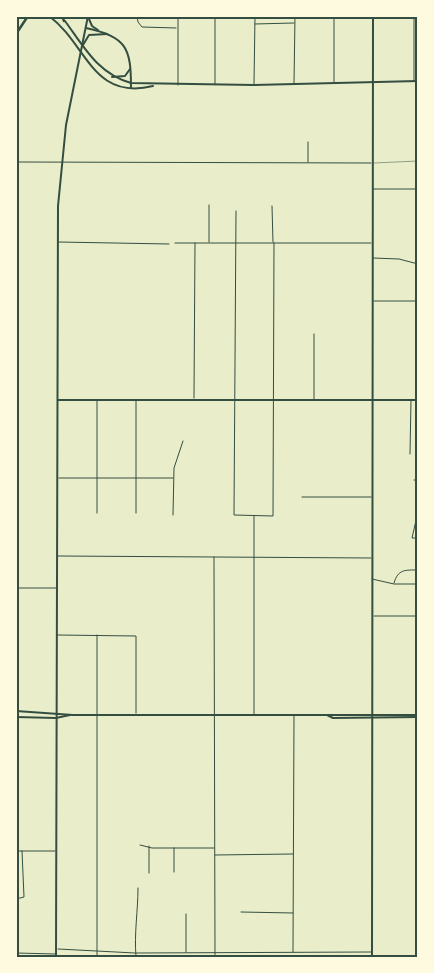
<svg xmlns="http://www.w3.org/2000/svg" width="434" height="973" viewBox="0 0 434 973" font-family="'Archivo Narrow',sans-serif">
  <rect width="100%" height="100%" fill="#e9edc9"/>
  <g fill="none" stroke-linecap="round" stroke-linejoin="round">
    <polyline stroke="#344e41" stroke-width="0.5" points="374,163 418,161"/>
    <g stroke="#344e41" stroke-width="1">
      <polyline points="137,16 138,22 142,27 176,28"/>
      <polyline points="334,16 334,82"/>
      <polyline points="255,24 294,23"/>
      <polyline points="414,81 414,16"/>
      <polyline points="215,84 215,16"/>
      <polyline points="254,84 255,16"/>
      <polyline points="294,84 295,16"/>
      <polyline points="178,85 178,16"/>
      <polyline points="16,162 371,163"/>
      <polyline points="308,162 308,142"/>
      <polyline points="373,189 418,189"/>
      <polyline points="272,206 273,242"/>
      <polyline points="236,211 234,515 273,516 274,243"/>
      <polyline points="58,242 169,244"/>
      <polyline points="209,242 209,205"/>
      <polyline points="175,243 371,243"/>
      <polyline points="373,258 399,259 418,264"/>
      <polyline points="374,301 418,301"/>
      <polyline points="314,334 314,399"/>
      <polyline points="194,398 195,243"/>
      <polyline points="97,400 97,513"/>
      <polyline points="136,401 136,513"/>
      <polyline points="410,454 411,400"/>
      <polyline points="59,478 173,478"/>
      <polyline points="414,480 418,480"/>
      <polyline points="302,497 371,497"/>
      <polyline points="173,515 174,468 183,441"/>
      <polyline points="417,516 412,538 418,538"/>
      <polyline points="57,556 371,558"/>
      <polyline points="214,557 215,957"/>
      <polyline points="372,579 394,584 418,584"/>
      <path d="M394,583C398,569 405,570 418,570"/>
      <polyline points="16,588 56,588"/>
      <polyline points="374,616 418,616"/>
      <polyline points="57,635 136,636 136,713"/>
      <polyline points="97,635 97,957"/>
      <polyline points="16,685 16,711"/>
      <polyline points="254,715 254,516"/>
      <polyline points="140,845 152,848 214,848"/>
      <polyline points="174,848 174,872"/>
      <polyline points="16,851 55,851"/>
      <polyline points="215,855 293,854"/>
      <polyline points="149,873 149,846"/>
      <polyline points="16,899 24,897 22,851"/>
      <polyline points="241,912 293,913"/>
      <polyline points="186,914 186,952"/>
      <polyline points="58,949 135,953 371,952"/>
      <polyline points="293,952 294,716"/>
      <polyline points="16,953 55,954"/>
      <path d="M136,957C134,933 138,911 138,888"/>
    </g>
    <g stroke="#344e41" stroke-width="2">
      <polyline points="89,19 92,26 98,30"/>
      <path d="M86,28C127,37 131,48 131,88"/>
      <polyline points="83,45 89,35 107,34"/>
      <polyline points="112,77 125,76 130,69"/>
      <polyline points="58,400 418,400"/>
      <polyline points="56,957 58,206 66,125 88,16"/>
    </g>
    <polyline stroke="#344e41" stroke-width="2" points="372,957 373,16"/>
    <g stroke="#344e41" stroke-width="2">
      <path d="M49,16C87,44 92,101 153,86"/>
      <path d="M65,21C84,47 98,74 131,83L254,85L418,81"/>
      <polyline points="16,711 73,715 418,715"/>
      <polyline points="327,715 333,718 418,717"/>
      <polyline points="16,717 56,718 70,715"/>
    </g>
    <g stroke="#344e41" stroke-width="2.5">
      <polyline points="62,16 64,21"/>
      <polyline points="16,34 28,16"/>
    </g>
  </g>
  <rect width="434" height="973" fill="none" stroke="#fefae0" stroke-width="35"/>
  <rect x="18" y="18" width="398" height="938" fill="none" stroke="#344e41" stroke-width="2"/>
</svg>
